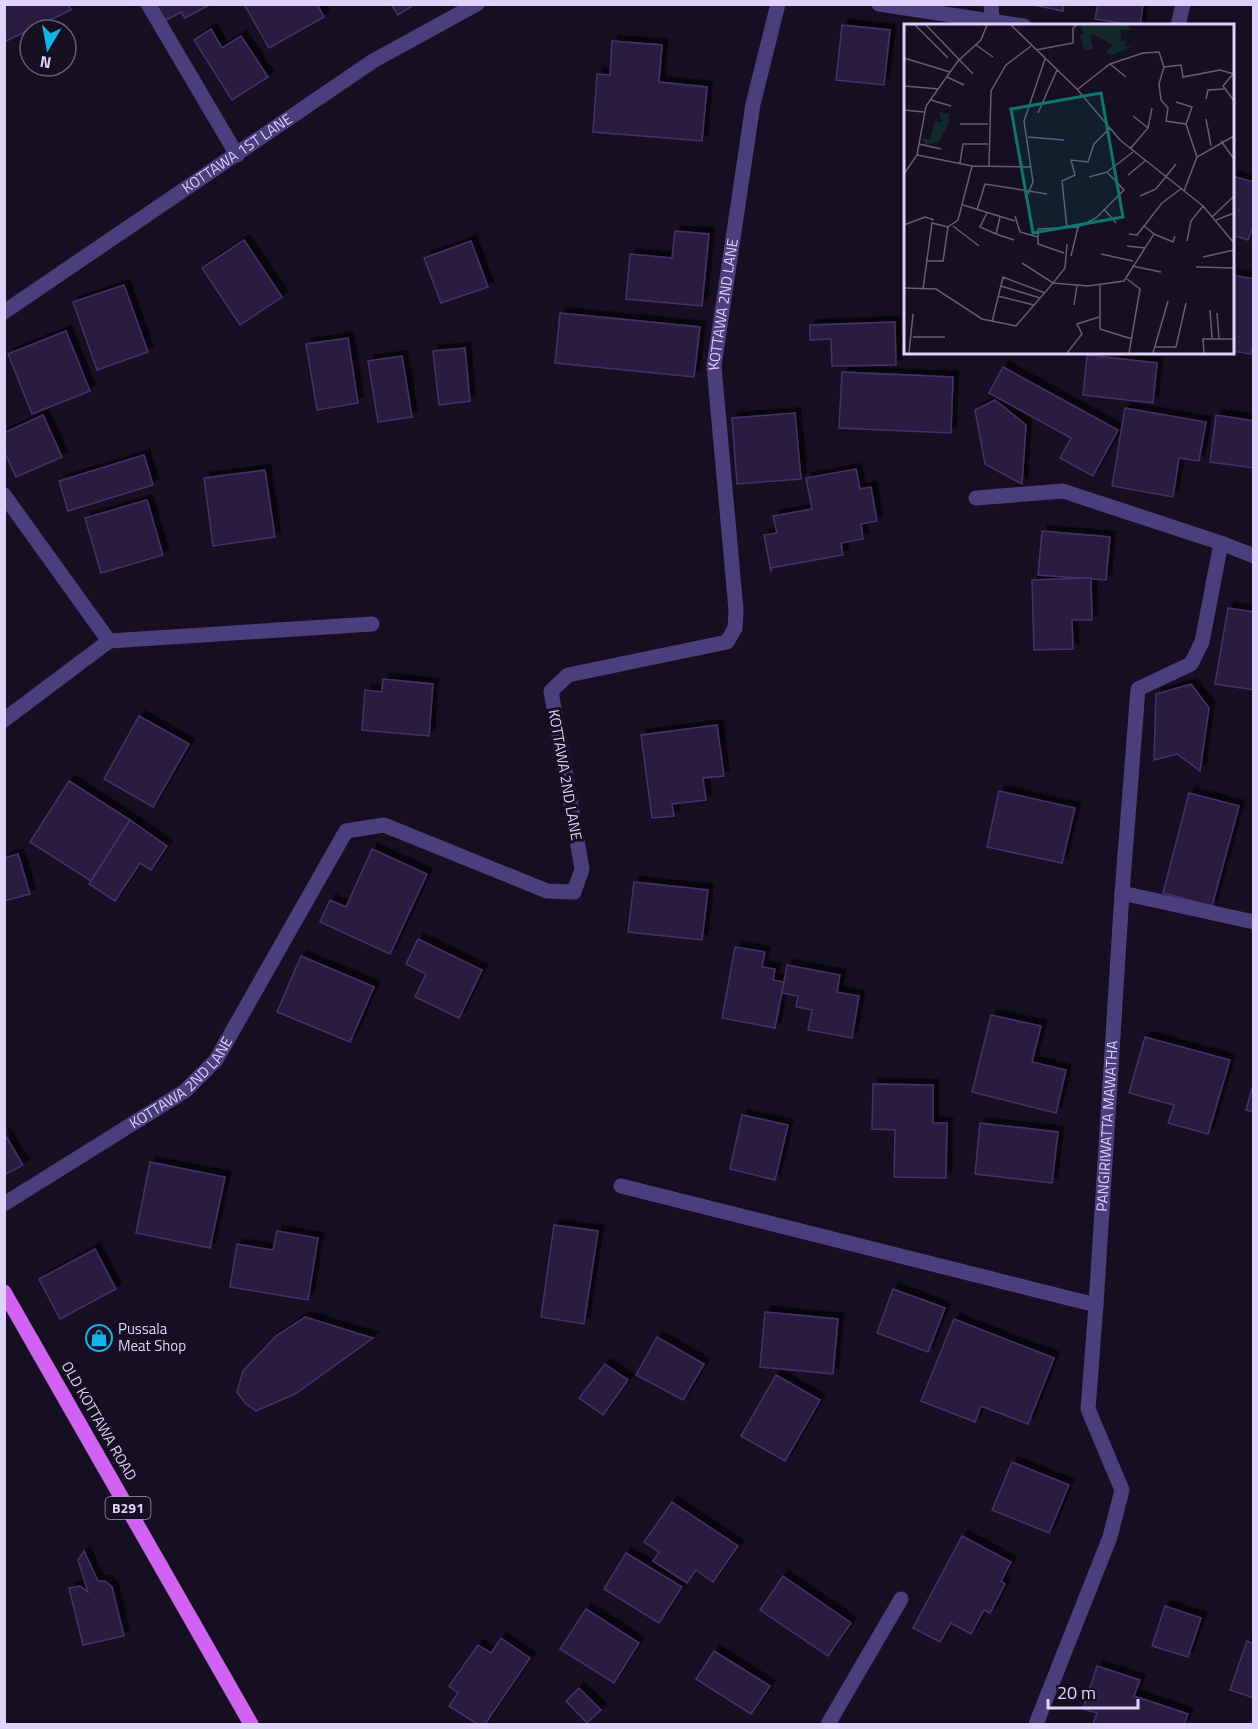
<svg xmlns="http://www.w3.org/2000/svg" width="1258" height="1729" viewBox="0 0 1258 1729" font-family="'Titillium Web',sans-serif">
  <defs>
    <filter id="shadow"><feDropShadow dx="5.5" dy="-5.5" stdDeviation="0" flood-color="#0009"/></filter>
  </defs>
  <rect width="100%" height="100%" fill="#150f21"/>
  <g fill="#2a1d41" stroke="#45316b" stroke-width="1.5" filter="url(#shadow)">
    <polygon points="4,4 68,4 71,10 4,42"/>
    <polygon points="151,4 211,4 185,18 181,12 161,23"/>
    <polygon points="244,4 317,4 324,17 269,48"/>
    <polygon points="391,4 415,4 398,15"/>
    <polygon points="1029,4 1064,4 1063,11"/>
    <polygon points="1098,4 1143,4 1140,26 1095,19"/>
    <polygon points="842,25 890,30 884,85 836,80"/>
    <polygon points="211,29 222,48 241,36 268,77 232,100 194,40"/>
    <polygon points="612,41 662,45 659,82 707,87 702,141 593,132 597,74 610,75"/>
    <polygon points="1232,176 1254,182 1254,224 1248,240 1232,235"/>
    <polygon points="675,231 709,234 702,306 626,299 630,254 672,258"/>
    <polygon points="244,240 282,297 240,325 202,268"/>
    <polygon points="471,241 488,287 441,303 424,258"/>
    <polygon points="1232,275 1254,279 1254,339 1251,354 1232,351"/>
    <polygon points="124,285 148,352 97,370 73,302"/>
    <polygon points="560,313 700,327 694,377 555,363"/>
    <polygon points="895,322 896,365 832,366 831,339 810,340 810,325"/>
    <polygon points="66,331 90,391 32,414 8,354"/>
    <polygon points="348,338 358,403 317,410 306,344"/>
    <polygon points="465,348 470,401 439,405 433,351"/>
    <polygon points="1087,355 1157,363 1153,403 1083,395"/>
    <polygon points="402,356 412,417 378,422 368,361"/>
    <polygon points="1003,367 1118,430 1093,476 1060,458 1071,438 989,393"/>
    <polygon points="842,372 953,377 951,433 839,428"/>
    <polygon points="995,400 1026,425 1022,484 985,464 975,410"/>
    <polygon points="1125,408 1206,422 1199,461 1179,458 1173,497 1112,486"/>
    <polygon points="795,413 801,479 737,484 732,418"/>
    <polygon points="43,415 62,457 16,477 4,451 4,433"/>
    <polygon points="1216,415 1254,421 1254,468 1210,462"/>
    <polygon points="144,455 153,485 68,511 59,481"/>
    <polygon points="856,469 860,489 871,487 877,521 861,524 863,539 841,543 843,555 771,568 771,572 764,535 777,533 773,516 812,509 806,478"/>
    <polygon points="265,470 275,537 213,546 204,478"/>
    <polygon points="147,500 163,555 101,573 85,518"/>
    <polygon points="1042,531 1110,537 1106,580 1038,575"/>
    <polygon points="1091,578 1092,620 1072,620 1073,649 1034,650 1032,580"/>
    <polygon points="1228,608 1254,612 1254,690 1215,684"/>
    <polygon points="383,679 433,684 429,736 362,730 365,690 382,692"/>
    <polygon points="1191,684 1209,708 1200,771 1177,754 1154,760 1156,694"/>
    <polygon points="139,716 189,744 153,807 104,779"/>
    <polygon points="717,725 724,776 703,778 706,800 672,804 674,816 652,818 641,735"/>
    <polygon points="69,781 130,820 91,881 30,842"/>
    <polygon points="999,791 1075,808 1062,863 987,847"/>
    <polygon points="1189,793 1239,806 1212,906 1163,893"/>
    <polygon points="130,820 167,846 151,870 140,863 115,901 89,884"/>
    <polygon points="372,849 427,874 390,954 320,922 330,900 346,907"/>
    <polygon points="18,854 30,894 4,901 4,858"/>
    <polygon points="634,882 708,890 702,940 628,932"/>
    <polygon points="418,939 482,970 459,1018 415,997 426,974 406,964"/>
    <polygon points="735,947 765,952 762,967 775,969 773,980 784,982 775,1028 722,1018"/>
    <polygon points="301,956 374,987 350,1042 277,1012"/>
    <polygon points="787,965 840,975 837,992 859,996 852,1038 808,1030 812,1010 796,1007 798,996 782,993"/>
    <polygon points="991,1015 1041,1026 1032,1062 1066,1070 1056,1113 972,1092"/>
    <polygon points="1145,1037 1230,1060 1208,1134 1168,1123 1174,1105 1129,1093"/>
    <polygon points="1254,1081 1254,1112 1246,1110"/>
    <polygon points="873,1084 933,1085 933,1123 947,1123 946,1178 894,1177 895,1130 872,1129"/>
    <polygon points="742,1115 788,1125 775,1180 730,1169"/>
    <polygon points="980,1123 1058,1132 1052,1183 975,1174"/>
    <polygon points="4,1133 23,1165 4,1175"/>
    <polygon points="150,1162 225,1177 210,1248 136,1233"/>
    <polygon points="554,1225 598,1231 584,1324 541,1317"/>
    <polygon points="277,1231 318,1238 308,1300 230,1287 237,1244 273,1250"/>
    <polygon points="95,1249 116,1289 60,1319 39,1279"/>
    <polygon points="893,1289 945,1308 928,1352 877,1333"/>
    <polygon points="765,1312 838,1319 833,1374 760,1367"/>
    <polygon points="305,1317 373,1338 295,1394 256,1411 246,1404 237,1392 243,1371 276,1336"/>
    <polygon points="954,1319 1054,1358 1028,1424 981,1406 975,1422 921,1401"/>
    <polygon points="657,1337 704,1364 683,1400 636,1375"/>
    <polygon points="605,1364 628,1380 603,1415 579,1398"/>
    <polygon points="776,1375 820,1400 785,1461 741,1436"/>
    <polygon points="1012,1462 1069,1485 1049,1533 992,1510"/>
    <polygon points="672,1502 738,1546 713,1582 696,1570 687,1583 653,1561 659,1552 644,1542"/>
    <polygon points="962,1536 1011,1562 1001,1581 1005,1584 990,1613 984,1610 971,1634 951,1623 940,1642 913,1628"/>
    <polygon points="84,1551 98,1581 105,1581 112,1587 124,1636 83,1645 69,1588 80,1586 88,1592 78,1560"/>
    <polygon points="626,1553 682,1587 659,1623 604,1589"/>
    <polygon points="783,1576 851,1623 828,1656 760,1610"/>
    <polygon points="1165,1606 1201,1618 1188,1657 1152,1646"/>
    <polygon points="586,1609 639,1643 614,1683 560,1649"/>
    <polygon points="501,1638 530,1658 485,1724 477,1724 449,1706 458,1693 449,1686 478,1645 491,1653"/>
    <polygon points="1247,1641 1254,1644 1254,1698 1230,1690"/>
    <polygon points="714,1651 770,1686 751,1714 696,1679"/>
    <polygon points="1097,1666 1140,1680 1134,1696 1188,1714 1184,1724 1093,1724 1097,1713 1083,1709"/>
    <polygon points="579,1688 601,1710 587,1723 566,1701"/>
  </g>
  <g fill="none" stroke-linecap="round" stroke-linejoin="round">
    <polyline stroke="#4a3e7c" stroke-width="15" points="991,4 992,20"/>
    <g stroke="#4a3e7c" stroke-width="15">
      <polyline points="148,4 237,155"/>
      <polyline points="879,4 1024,26"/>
      <polyline points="1178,26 1183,4"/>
      <path id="s1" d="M4,312L373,61L477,4"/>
      <polyline points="4,495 109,641"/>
      <polyline points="976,498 1063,491 1221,543 1254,556"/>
      <polyline points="109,641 372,624"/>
      <polyline points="4,720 109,641"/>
      <polyline points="1122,893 1254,922"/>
      <polyline points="621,1186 1096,1305"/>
      <path id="s2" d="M4,1204L185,1091L216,1060L346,831L384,825L547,891L574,892L582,869L551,691L568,675L727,642L735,628L736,610L714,366L753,104L778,4"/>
      <polyline points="828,1724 901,1599"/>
      <path id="s3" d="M1036,1724L1110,1537L1122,1490L1088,1409L1096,1305L1122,893L1138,689L1191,664L1202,642L1221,543"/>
    </g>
    <polyline stroke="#d263f2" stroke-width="15" points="4,1292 251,1724"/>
  </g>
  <defs>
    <symbol id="shop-ring" viewBox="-11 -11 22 22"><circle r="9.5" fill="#150f21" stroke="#13b3e8" stroke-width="1.5"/><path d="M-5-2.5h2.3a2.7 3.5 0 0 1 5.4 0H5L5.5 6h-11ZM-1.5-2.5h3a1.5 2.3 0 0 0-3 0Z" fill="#13b3e8"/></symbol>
  </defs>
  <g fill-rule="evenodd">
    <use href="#shop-ring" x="84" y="1323" width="30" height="30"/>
  </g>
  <g text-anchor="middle" stroke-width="6" stroke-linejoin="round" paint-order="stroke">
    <rect fill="#150f21" stroke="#a298ba" stroke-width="1.5" x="105.5" y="1497" width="45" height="22" rx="4.5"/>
    <g font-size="14" font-weight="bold" fill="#ded3fb">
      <text x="128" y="1513">B291</text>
    </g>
    <g font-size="15" fill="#ded3fb" stroke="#150f21">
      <text dy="5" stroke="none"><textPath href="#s1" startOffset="282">KOTTAWA 1ST LANE</textPath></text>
      <text dy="5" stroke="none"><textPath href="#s2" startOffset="1494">KOTTAWA 2ND LANE</textPath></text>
      <text transform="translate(565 775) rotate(80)" y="5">KOTTAWA 2ND LANE</text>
      <text dy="5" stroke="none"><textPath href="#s2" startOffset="216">KOTTAWA 2ND LANE</textPath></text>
      <text dy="5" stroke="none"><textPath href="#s3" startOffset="621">PANGIRIWATTA MAWATHA</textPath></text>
      <text transform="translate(99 1421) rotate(60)" y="5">OLD KOTTAWA ROAD</text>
    </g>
    <g font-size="15" fill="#ded3fb" stroke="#150f21" text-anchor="start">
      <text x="118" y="1334">Pussala<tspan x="118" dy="17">Meat Shop</tspan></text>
    </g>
  </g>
  <g transform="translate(904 24)">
    <rect width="330" height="330" fill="#150f21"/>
    <path d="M177,1H224L226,6H217V18L222,15L221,23L229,22L208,31L202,28L209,21L189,10L186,12L189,25L180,26L176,11L179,10ZM35,88L45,90V98L35,118L22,121L18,115H26L31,97L38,98Z" fill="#13282b"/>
    <path fill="none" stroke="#655d78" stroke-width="1.5" d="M11,1L44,34M22,1L69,50M107,1L173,65L216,116L299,182L330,219M72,21L89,33M132,26L169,19V4L173,1M0,34L46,48M206,40L222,53M329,50L319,62L330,77M43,53L60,61M0,62L35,65M174,65L206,40L239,29L255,28L260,43M302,75L304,66L320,65M27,76L47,82M272,78L288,83L282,100L293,133M0,86L20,88M134,89L153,46M229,92L244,104M302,95L307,122M56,100H84M282,100L262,97L264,84L257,76L255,60L260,43L277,41L279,53L316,46L330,50M124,113L160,116M317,117L330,135M15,120L37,125M226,125L244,104L248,84M13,131L68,142L127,143M56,139L59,120H84M85,142L87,67L102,41L127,22M203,148L229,128M0,150L13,131L22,82L54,37L77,16L83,1M224,151L241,137M185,153L203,148M280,167L293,133L330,112M124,170L129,158L120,97L141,35M236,172L252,165L272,140M59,181L111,197M200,185L212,199M73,186L81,160L143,170M83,189L76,203L92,210M111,192L116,208L134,213V220L160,229M96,193L92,210L110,216M308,193L330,172M312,196L330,189M0,201L21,193L30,196M49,202L75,222M163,204L158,157L171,151L167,136L184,138L190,120L206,104M225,210L233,211L258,179L278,164M250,210L269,218L271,212M134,213V205L174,203L192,194L220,166L203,148M283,217L287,197L299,182M223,222L241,224M197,230L229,237M167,232L174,203M299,233L330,226M22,237H39L44,203L54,196L68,142M118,239L149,259L161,244L163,220M228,242L257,248M292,243L330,244M223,255L236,265L225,329M196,261V305L228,315M97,262L136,274M0,264L32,265L78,295L112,302L149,259L184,262L220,257L250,210L240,202M19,265L28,199L44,203M94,272L130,281M170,281L173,261M306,286L308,314M313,289L315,314M88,298L99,253L141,269M9,313H41M250,323H272L282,279M5,329L9,290M163,329L178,310L173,300L195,293M249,329L264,277M300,329L299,315H330"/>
    <path fill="#0f766e" fill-opacity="0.15" stroke="#0f766e" stroke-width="3" d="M197,69L219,193L129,209L107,85Z"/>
    <rect width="330" height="330" fill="none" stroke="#ded3fb" stroke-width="3"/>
  </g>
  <rect width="1258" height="1729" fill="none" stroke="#ded3fb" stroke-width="12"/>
  <g transform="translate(48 48) rotate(190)"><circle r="28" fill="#150f21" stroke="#655d78" stroke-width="1.5"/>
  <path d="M0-4.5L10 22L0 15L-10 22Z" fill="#13b3e8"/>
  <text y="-9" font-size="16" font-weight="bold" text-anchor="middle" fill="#ded3fb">N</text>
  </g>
  <path d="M1048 1699v9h90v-9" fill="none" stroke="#ded3fb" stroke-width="3"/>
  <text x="1057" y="1699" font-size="18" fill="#ded3fb" stroke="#150f21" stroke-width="4.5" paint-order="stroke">20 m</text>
</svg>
